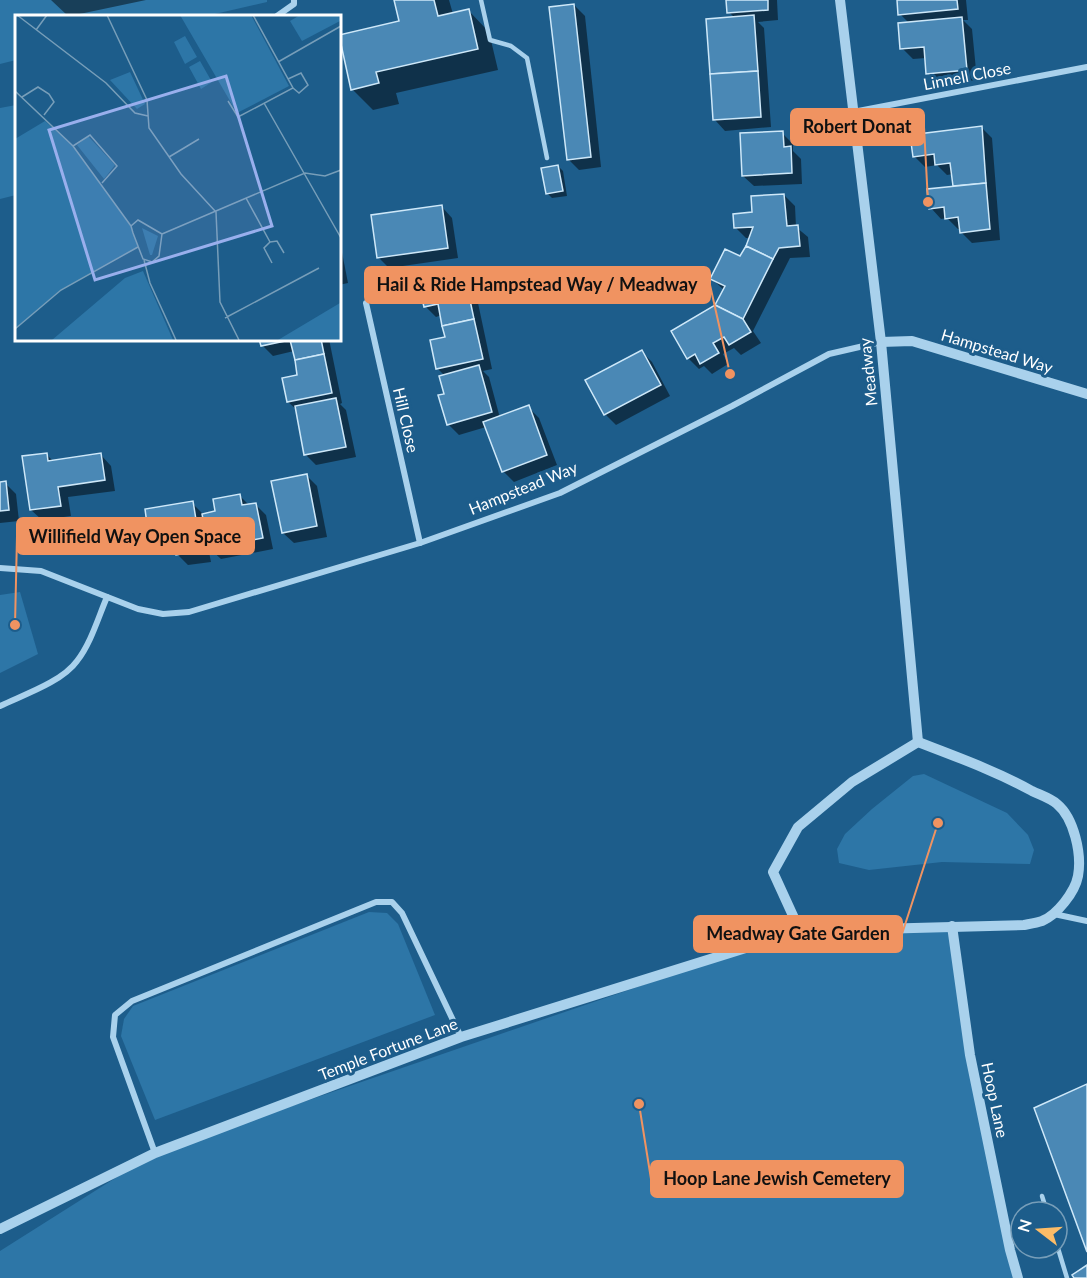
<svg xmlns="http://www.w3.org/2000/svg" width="1087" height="1278" viewBox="0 0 1087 1278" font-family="Lato,sans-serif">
  <rect width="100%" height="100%" fill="#1d5d8b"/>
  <g fill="#2d76a7">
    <polygon points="0,0 267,0 267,2 206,16 16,16 16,60 0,64"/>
    <polygon points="16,105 16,195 0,199 0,108"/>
    <polygon points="20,592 38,654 0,673 0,595"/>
    <polygon points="924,774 1007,813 1028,835 1034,850 1030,864 942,862 869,870 839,863 837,849 845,834 872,809 913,776"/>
    <polygon points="369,912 387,913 398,924 435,1015 155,1120 121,1036 124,1019 133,1006"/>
    <polygon points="952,926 970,1055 1018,1278 0,1278 0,1251 155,1153 800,931"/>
  </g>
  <g fill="#0007">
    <polygon points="51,0 146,0 70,16 68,16"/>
    <polygon points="396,0 449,0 453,14 469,11 489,32 498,70 396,93 399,104 373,110 352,89 401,22"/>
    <polygon points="728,0 777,0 778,20 758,22 764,28 771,127 725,131 715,120 735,18 729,12"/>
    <polygon points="899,0 966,0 968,20 963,20 972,29 977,80 939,84 928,73 926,58 913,59 902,48 909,23 900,14"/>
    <polygon points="574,5 585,16 601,167 579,170 568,159"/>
    <polygon points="981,127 992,138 1000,240 972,243 961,232 961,229 958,229 947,218 941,219 931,208 955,187 953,174 947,175 937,165 925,167 914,156"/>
    <polygon points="782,133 793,144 793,151 801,159 802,184 754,186 743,176"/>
    <polygon points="558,166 563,171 567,196 552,198 547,193"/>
    <polygon points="784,195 795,206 796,227 808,237 810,257 790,258 753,331 761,343 741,355 734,348 723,354 728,364 712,374 704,366 699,369 688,358 724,290 712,279 740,258 750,238 746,238 736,228 754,214"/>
    <polygon points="442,207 452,218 458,258 389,268 378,257"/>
    <polygon points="339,237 348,283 339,285"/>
    <polygon points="464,273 474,284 492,369 483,371 489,377 500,418 528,407 539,418 557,465 514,482 503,471 486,427 459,435 448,424 445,376 437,368 447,338 442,315 436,317 425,306"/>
    <polygon points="261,339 329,339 342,403 340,404 346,410 356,457 316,465 306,455 297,410 288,402 299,376 294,351 273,356 262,345"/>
    <polygon points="642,352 652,362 670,396 616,425 605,414 587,381"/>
    <polygon points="46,454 54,462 101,455 111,466 115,491 68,497 71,516 42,520 31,510"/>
    <polygon points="306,475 317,486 327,537 294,543 283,533"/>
    <polygon points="5,483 16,494 19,521 0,523 0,484"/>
    <polygon points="240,496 250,506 255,504 266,515 273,549 221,559 208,547 211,562 188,565 178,555 176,546 162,549 151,538 192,503 203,514 217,512"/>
  </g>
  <g fill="#4a88b5" stroke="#cee8f9" stroke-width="1.5">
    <polygon points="394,0 434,0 438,16 469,9 478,49 376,72 379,83 351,90 339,35 399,21"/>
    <polygon points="726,0 768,0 768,10 727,13"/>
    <polygon points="897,0 957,0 958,9 898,15"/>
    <polygon points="574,4 591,157 567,160 549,7"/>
    <polygon points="754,15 758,71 710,74 706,19"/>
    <polygon points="962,17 967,70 926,74 924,47 900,49 898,23"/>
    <polygon points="758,71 761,117 713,120 710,74"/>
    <polygon points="982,126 986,183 953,186 950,163 935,165 934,154 913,157 910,135"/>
    <polygon points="783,131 784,147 791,146 792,173 742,176 740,133"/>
    <polygon points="558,165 563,191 546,194 541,168"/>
    <polygon points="986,183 990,229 960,233 958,217 945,219 944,207 929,209 927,189"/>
    <polygon points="784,194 787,226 798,225 800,246 779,248 773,259 746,246 753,227 734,228 733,214 752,212 751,196"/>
    <polygon points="442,205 448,248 377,258 371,215"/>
    <polygon points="746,246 773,259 743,319 715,305 725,286 710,279 725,249 740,256"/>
    <polygon points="464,272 474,319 442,326 438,304 424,307 418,282"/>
    <polygon points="715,305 743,319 751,332 729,345 724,337 713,343 719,353 700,364 695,354 687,359 671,331"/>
    <polygon points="474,319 483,359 436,369 430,340 445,337 442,326"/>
    <polygon points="259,339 321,339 324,354 295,360 290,340 261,346"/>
    <polygon points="642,350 661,385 604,415 585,380"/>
    <polygon points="324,354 332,393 287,402 282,378 297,375 295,360"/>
    <polygon points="479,365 492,412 447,425 438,395 444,394 439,376"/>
    <polygon points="336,398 346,447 304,455 295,406"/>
    <polygon points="529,405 547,455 502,472 483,422"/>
    <polygon points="47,453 48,461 101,453 105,480 58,487 61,506 30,510 22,456"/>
    <polygon points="307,474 317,526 282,533 271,481"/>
    <polygon points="6,481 9,510 0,511 0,482"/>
    <polygon points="240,494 242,505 256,503 263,538 209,549 202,514 215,511 213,499"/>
    <polygon points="193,501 201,551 176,555 173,535 149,539 145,509"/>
    <polygon points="1087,1084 1087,1252 1034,1108"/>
    <polygon points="1087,1265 1087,1278 1074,1278 1072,1275"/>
  </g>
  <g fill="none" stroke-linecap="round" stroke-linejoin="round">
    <g stroke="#a9d1ec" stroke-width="4.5">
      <polyline points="481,0 490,40 511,46 527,58 547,158"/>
      <polyline points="1042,1196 1047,1212"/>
      <polyline points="1057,1245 1067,1278"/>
    </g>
    <g stroke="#a9d1ec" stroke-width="6">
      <polyline points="277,16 294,4 294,0"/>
      <polyline points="853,112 1087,67"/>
      <polyline points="366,303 420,543"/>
      <polyline points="0,568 41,571 138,609 163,614 189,612 420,543 560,493 732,406 829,354 881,342"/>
      <path d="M0,706C23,695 62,682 77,661C91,643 98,618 107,597"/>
      <polyline points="1054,914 1087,921"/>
      <polyline points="155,1153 113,1037 115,1015 132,1001 376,902 392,902 402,913 461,1037"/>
    </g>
    <g stroke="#a9d1ec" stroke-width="10">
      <polyline points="840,0 881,342 918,742"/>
      <polyline points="881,342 912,341 1087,394"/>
      <path d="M918,742C957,757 996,771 1032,791C1040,795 1050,798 1057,804C1074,818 1082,854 1078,876C1075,892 1057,915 1042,921C1036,923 1029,924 1024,925L800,931L773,872L798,827L852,782Z"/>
      <polyline points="952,926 970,1055 1010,1250 1018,1278"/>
      <polyline points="0,1229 155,1153 461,1037 800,931"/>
    </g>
  </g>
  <g text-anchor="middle" stroke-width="6" stroke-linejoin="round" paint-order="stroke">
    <g font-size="16" fill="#fff" stroke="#1d5d8b">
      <text transform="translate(967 76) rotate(-11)" y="6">Linnell Close</text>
      <text transform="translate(997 351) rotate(17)" y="6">Hampstead Way</text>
      <text transform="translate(868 372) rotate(-96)" y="6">Meadway</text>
      <text transform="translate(406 420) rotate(77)" y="6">Hill Close</text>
      <text transform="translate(523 488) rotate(-22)" y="6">Hampstead Way</text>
      <text transform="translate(388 1049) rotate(-21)" y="6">Temple Fortune Lane</text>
      <text transform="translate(995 1100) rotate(78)" y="6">Hoop Lane</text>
    </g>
  </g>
  <g transform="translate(15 15)">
    <rect width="326" height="326" fill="#1d5d8b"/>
    <path d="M165,0H236L274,71L222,98ZM285,0H325V6L287,26L275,6ZM170,21L182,42L170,49L159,27ZM185,46L197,67L186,74L174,52ZM115,57L130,89L122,94L95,65ZM30,106L58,131L116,211L123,232L46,275L0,314V124ZM73,121L100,150L89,164L62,130ZM127,213L143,221L137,240H135ZM128,256L158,325H37L110,263ZM325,288V325H263Z" fill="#2d76a7"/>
    <path fill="none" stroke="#779eb9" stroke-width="1.5" d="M2,0L91,68L120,98L133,101M92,0L132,85L134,113L166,159L201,197L205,287L224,325M21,15L32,0M263,47L326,11M273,64L286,58L293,70L284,78L278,73M0,76L58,131L116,211M7,82L23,72L34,79L39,87L29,100M213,86L223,102L278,73L238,0M249,88L326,223M58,131L75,120L102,151L87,168M154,142L184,124M231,183L255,227M123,205L147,219L144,241L137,247L128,244L118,218L116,211ZM147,219L290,158L310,161L326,155M255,227L249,233L257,248M255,227L262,226L269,238M129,245L135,268L161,325M210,303L304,253M0,314L46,275L123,232"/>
    <path fill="#99afed" fill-opacity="0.15" stroke="#99afed" stroke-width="3" d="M211,61L257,211L80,265L34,115Z"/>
    <rect width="326" height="326" fill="none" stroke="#fff" stroke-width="3"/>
  </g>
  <path fill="none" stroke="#f09361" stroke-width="2" d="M928 202L924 127M730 374L710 285M15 625L17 536M938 823L902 934M639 1104L651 1179"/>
  <g fill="#f09361" stroke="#1d5d8b" stroke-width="2">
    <circle cx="928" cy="202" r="6"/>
    <circle cx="730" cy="374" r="6"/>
    <circle cx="15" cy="625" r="6"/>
    <circle cx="938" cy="823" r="6"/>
    <circle cx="639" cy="1104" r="6"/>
  </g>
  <g fill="#f09361" stroke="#f09361" stroke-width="2">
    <rect x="791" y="109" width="133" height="36" rx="6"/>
    <rect x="365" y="267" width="345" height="36" rx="6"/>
    <rect x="17" y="518" width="237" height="36" rx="6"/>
    <rect x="694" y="916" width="208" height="36" rx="6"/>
    <rect x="651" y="1161" width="252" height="36" rx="6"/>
  </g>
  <g font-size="18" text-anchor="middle" font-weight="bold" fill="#111">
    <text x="857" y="133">Robert Donat</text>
    <text x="537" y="291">Hail &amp; Ride Hampstead Way / Meadway</text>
    <text x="135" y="543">Willifield Way Open Space</text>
    <text x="798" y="940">Meadway Gate Garden</text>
    <text x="777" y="1185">Hoop Lane Jewish Cemetery</text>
  </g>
  <g transform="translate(1039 1230) rotate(287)"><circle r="28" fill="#1d5d8b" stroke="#779eb9" stroke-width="1.5"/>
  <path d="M0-4.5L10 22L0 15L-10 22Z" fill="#fcbc67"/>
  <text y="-9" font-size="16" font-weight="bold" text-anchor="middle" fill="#ffffff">N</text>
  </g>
</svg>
